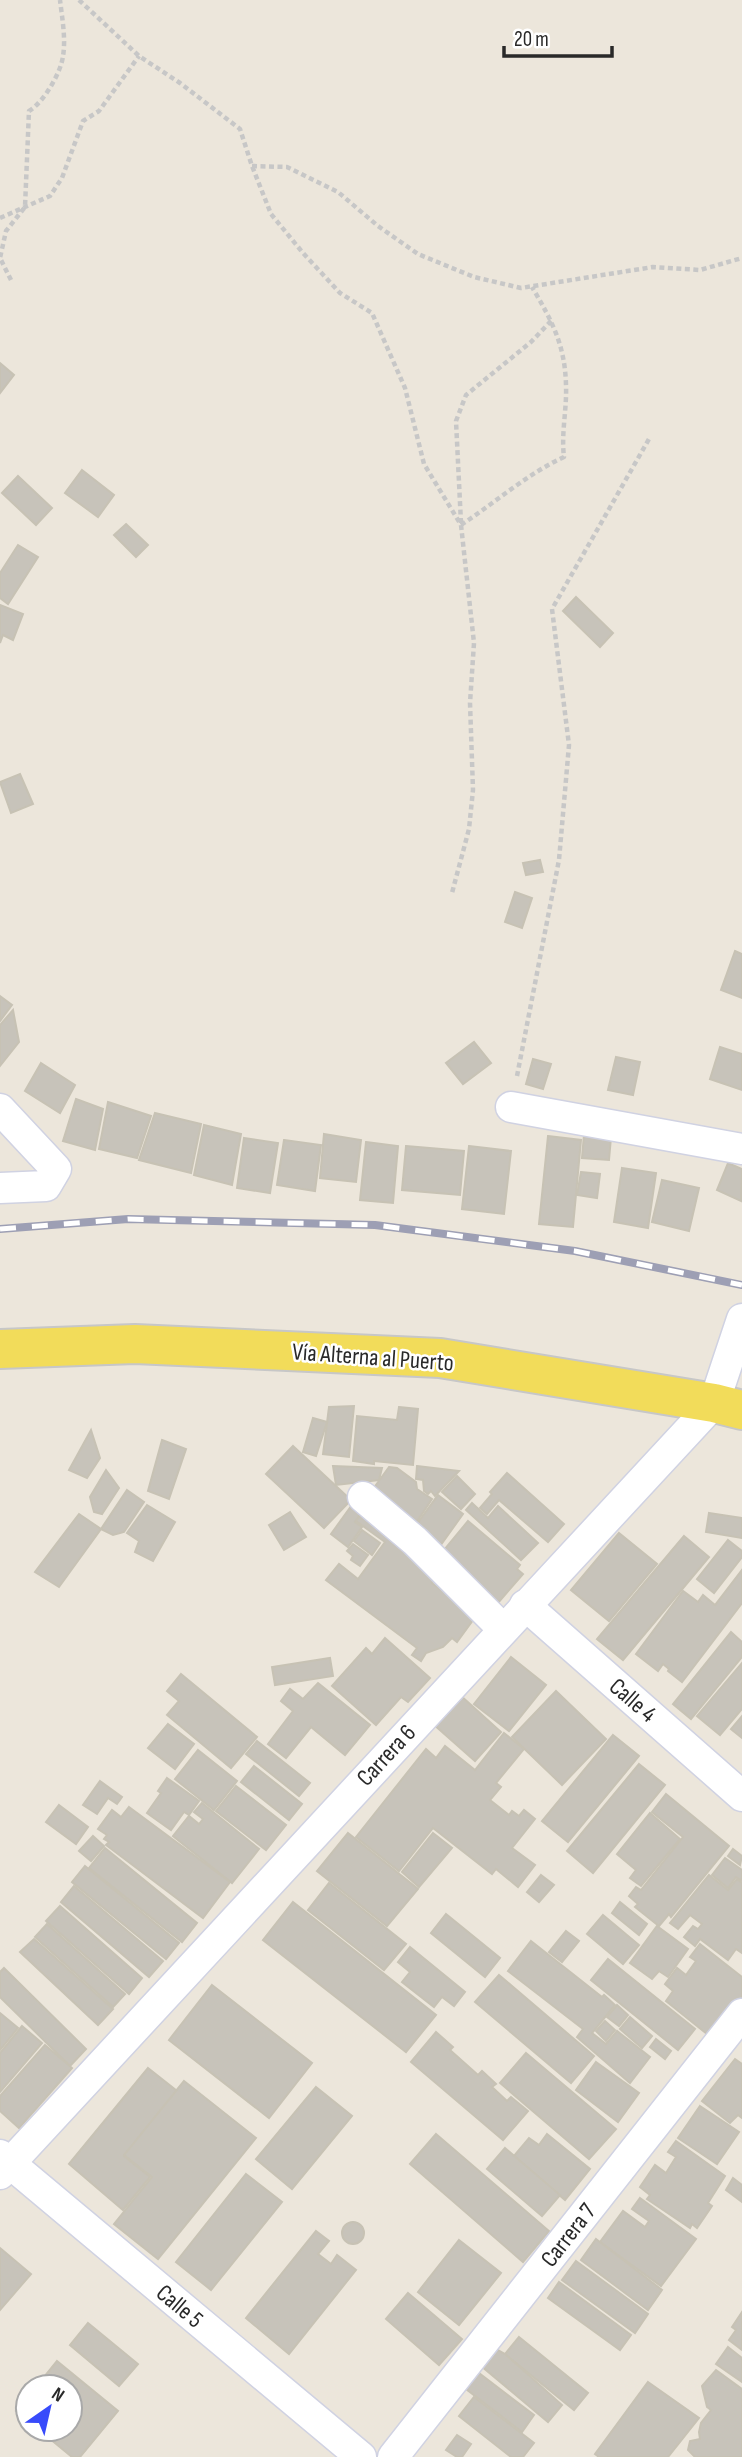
<svg xmlns="http://www.w3.org/2000/svg" width="742" height="2457" viewBox="0 0 742 2457" font-family="'Sofia Sans Condensed',sans-serif">
  <rect width="100%" height="100%" fill="#ece6db"/>
  <g fill="#c7c3ba" stroke="#c7c2b4" stroke-width="2">
    <polygon points="0,363 14,375 0,393"/>
    <polygon points="82,470 114,495 98,517 65,493"/>
    <polygon points="18,476 52,508 36,525 2,493"/>
    <polygon points="126,524 148,545 136,557 114,535"/>
    <polygon points="18,545 38,557 8,604 0,598 0,573"/>
    <polygon points="576,597 613,633 600,647 563,611"/>
    <polygon points="0,605 23,614 13,640 3,635 0,643"/>
    <polygon points="20,774 33,804 11,813 0,782"/>
    <polygon points="540,860 543,872 526,875 523,863"/>
    <polygon points="515,892 532,898 522,928 505,922"/>
    <polygon points="735,951 742,954 742,998 721,990"/>
    <polygon points="0,996 12,1005 0,1021"/>
    <polygon points="13,1010 19,1042 0,1066 0,1025"/>
    <polygon points="474,1042 491,1063 463,1084 446,1063"/>
    <polygon points="720,1047 742,1054 742,1090 710,1079"/>
    <polygon points="616,1057 640,1062 633,1095 608,1090"/>
    <polygon points="533,1059 551,1064 543,1089 526,1084"/>
    <polygon points="41,1063 75,1085 60,1113 25,1091"/>
    <polygon points="76,1099 103,1109 95,1150 63,1141"/>
    <polygon points="108,1102 151,1116 137,1158 99,1149"/>
    <polygon points="155,1113 201,1124 191,1173 139,1160"/>
    <polygon points="585,1123 612,1126 609,1160 582,1158"/>
    <polygon points="204,1125 241,1134 232,1185 194,1175"/>
    <polygon points="324,1134 361,1140 356,1182 320,1178"/>
    <polygon points="548,1136 581,1140 573,1227 539,1224"/>
    <polygon points="244,1138 278,1143 270,1193 237,1188"/>
    <polygon points="284,1140 321,1145 315,1191 277,1185"/>
    <polygon points="366,1142 398,1146 393,1203 360,1200"/>
    <polygon points="406,1146 464,1151 460,1195 402,1190"/>
    <polygon points="469,1146 511,1151 504,1214 462,1209"/>
    <polygon points="728,1163 742,1169 741,1201 717,1190"/>
    <polygon points="622,1168 656,1173 648,1228 614,1222"/>
    <polygon points="581,1172 600,1174 597,1198 577,1195"/>
    <polygon points="662,1180 699,1188 689,1231 652,1222"/>
    <polygon points="354,1406 349,1457 323,1454 329,1407"/>
    <polygon points="399,1407 418,1409 413,1465 374,1461 374,1464 353,1461 357,1416 397,1420"/>
    <polygon points="313,1418 327,1422 316,1456 303,1452"/>
    <polygon points="91,1430 100,1458 87,1478 69,1470"/>
    <polygon points="162,1440 186,1449 169,1499 148,1491"/>
    <polygon points="293,1446 351,1500 324,1528 266,1474"/>
    <polygon points="333,1466 382,1468 379,1480 336,1485"/>
    <polygon points="417,1466 459,1471 435,1496 431,1491 428,1494 424,1491 423,1480 416,1479"/>
    <polygon points="389,1467 397,1468 416,1482 417,1489 432,1499 414,1526 373,1489"/>
    <polygon points="106,1470 119,1488 102,1514 94,1512 90,1497"/>
    <polygon points="507,1473 564,1524 548,1542 499,1500 487,1514 480,1508 492,1494 490,1492"/>
    <polygon points="457,1476 475,1494 461,1509 442,1492"/>
    <polygon points="127,1490 144,1502 124,1532 113,1535 101,1529"/>
    <polygon points="438,1495 463,1514 440,1546 414,1528"/>
    <polygon points="357,1498 366,1506 355,1522 362,1527 348,1547 331,1534"/>
    <polygon points="472,1503 488,1518 498,1506 538,1543 521,1560 466,1510"/>
    <polygon points="147,1505 175,1522 153,1561 135,1552 139,1541 127,1533"/>
    <polygon points="368,1505 442,1569 432,1583 476,1616 457,1642 452,1638 443,1647 426,1653 421,1661 412,1655 417,1648 326,1580 339,1564 358,1579 385,1542 356,1521"/>
    <polygon points="290,1512 306,1537 284,1550 269,1525"/>
    <polygon points="709,1513 742,1518 742,1538 706,1532"/>
    <polygon points="79,1514 101,1529 59,1587 35,1572"/>
    <polygon points="468,1521 520,1565 517,1569 523,1574 497,1604 439,1556"/>
    <polygon points="362,1530 380,1543 372,1555 354,1541"/>
    <polygon points="619,1533 657,1564 609,1621 571,1590"/>
    <polygon points="684,1536 709,1557 623,1660 597,1639"/>
    <polygon points="728,1540 742,1551 742,1557 714,1593 697,1579"/>
    <polygon points="353,1544 368,1555 360,1566 351,1560 353,1556 347,1551"/>
    <polygon points="742,1570 742,1603 682,1682 668,1671 669,1669 663,1664 658,1671 636,1654 683,1591 698,1602 703,1595 715,1605"/>
    <polygon points="731,1632 742,1642 742,1657 691,1719 673,1704"/>
    <polygon points="385,1638 430,1678 408,1702 401,1697 376,1725 332,1686 366,1648 372,1654"/>
    <polygon points="511,1657 546,1685 509,1731 474,1704"/>
    <polygon points="330,1658 333,1676 275,1685 272,1667"/>
    <polygon points="742,1663 742,1709 720,1735 697,1716"/>
    <polygon points="181,1674 257,1737 231,1768 167,1715 179,1701 167,1691"/>
    <polygon points="318,1683 370,1725 345,1755 311,1727 286,1758 268,1744 293,1711 281,1701 290,1689 303,1699"/>
    <polygon points="556,1691 606,1739 562,1785 512,1737"/>
    <polygon points="460,1695 501,1732 475,1761 433,1724"/>
    <polygon points="742,1716 742,1738 731,1729"/>
    <polygon points="168,1724 194,1744 175,1769 148,1748"/>
    <polygon points="504,1733 524,1749 496,1783 501,1787 490,1800 509,1815 512,1811 519,1816 524,1810 535,1819 512,1848 535,1865 518,1887 496,1869 492,1874 433,1828 399,1871 356,1837 426,1749 436,1758 445,1746 475,1770"/>
    <polygon points="613,1735 639,1756 568,1842 542,1821"/>
    <polygon points="257,1741 310,1783 299,1796 246,1754"/>
    <polygon points="198,1750 237,1781 214,1810 175,1779"/>
    <polygon points="639,1764 665,1785 593,1873 567,1851"/>
    <polygon points="254,1766 302,1804 289,1820 241,1782"/>
    <polygon points="167,1778 199,1801 189,1815 184,1812 171,1830 147,1813 161,1793 158,1791"/>
    <polygon points="100,1781 122,1797 117,1804 108,1798 97,1814 83,1805"/>
    <polygon points="236,1786 286,1825 266,1850 216,1811"/>
    <polygon points="666,1794 729,1846 671,1917 669,1914 659,1926 635,1907 638,1904 629,1896 636,1887 641,1890 683,1837 652,1812"/>
    <polygon points="202,1803 259,1849 232,1883 173,1836 189,1816 199,1824 203,1819 194,1812"/>
    <polygon points="59,1805 88,1827 76,1844 46,1822"/>
    <polygon points="129,1807 230,1882 203,1918 106,1845 109,1842 104,1839 107,1835 98,1829 112,1810 121,1817"/>
    <polygon points="650,1813 680,1839 641,1886 630,1878 636,1870 617,1854"/>
    <polygon points="348,1833 418,1889 387,1926 317,1871"/>
    <polygon points="433,1833 452,1848 419,1887 402,1872"/>
    <polygon points="93,1836 104,1846 91,1861 79,1851"/>
    <polygon points="105,1848 197,1923 182,1942 89,1868"/>
    <polygon points="733,1849 742,1856 740,1865 728,1856"/>
    <polygon points="725,1858 742,1870 742,1881 736,1877 728,1888 712,1875"/>
    <polygon points="85,1866 179,1943 166,1959 72,1882"/>
    <polygon points="541,1875 554,1885 539,1902 527,1892"/>
    <polygon points="709,1875 728,1890 737,1879 742,1883 742,1953 736,1949 728,1960 700,1939 695,1946 684,1937 693,1926 698,1929 702,1924 690,1915 678,1929 670,1923"/>
    <polygon points="329,1883 406,1944 384,1970 308,1910"/>
    <polygon points="74,1886 163,1961 149,1977 61,1902"/>
    <polygon points="293,1902 436,2015 406,2052 263,1940"/>
    <polygon points="620,1902 647,1924 639,1935 612,1913"/>
    <polygon points="60,1906 142,1978 129,1994 46,1921"/>
    <polygon points="446,1914 500,1958 485,1977 431,1933"/>
    <polygon points="603,1915 639,1945 623,1964 587,1934"/>
    <polygon points="47,1924 125,1994 113,2007 35,1937"/>
    <polygon points="657,1926 688,1949 668,1977 659,1971 652,1979 630,1963"/>
    <polygon points="566,1931 579,1941 562,1962 549,1952"/>
    <polygon points="34,1939 113,2009 98,2025 20,1952"/>
    <polygon points="531,1941 602,1997 604,1995 615,2005 592,2033 606,2044 617,2031 650,2057 630,2083 577,2037 583,2029 508,1971"/>
    <polygon points="700,1944 742,1977 742,1998 712,2038 666,2001 673,1991 665,1984 677,1968 686,1975 696,1961 690,1957"/>
    <polygon points="410,1947 465,1992 454,2006 442,1997 434,2007 402,1982 410,1972 398,1962"/>
    <polygon points="608,1959 695,2029 678,2050 591,1980"/>
    <polygon points="4,1968 86,2049 70,2066 0,1997 0,1972"/>
    <polygon points="499,1975 594,2056 571,2083 475,2002"/>
    <polygon points="212,1985 312,2063 269,2118 169,2040"/>
    <polygon points="617,2005 628,2015 619,2026 607,2017"/>
    <polygon points="0,2013 18,2028 0,2050"/>
    <polygon points="630,2017 652,2036 642,2048 620,2029"/>
    <polygon points="605,2021 615,2030 606,2041 596,2031"/>
    <polygon points="22,2026 42,2043 0,2092 0,2053"/>
    <polygon points="436,2032 453,2047 450,2050 478,2075 482,2071 496,2084 492,2087 507,2101 511,2097 528,2111 503,2140 411,2062"/>
    <polygon points="656,2039 671,2051 665,2059 650,2047"/>
    <polygon points="45,2045 72,2068 19,2128 0,2111 0,2096"/>
    <polygon points="526,2053 616,2129 589,2159 500,2083"/>
    <polygon points="735,2059 742,2064 742,2118 738,2115 730,2123 702,2101"/>
    <polygon points="596,2062 639,2093 618,2122 576,2090"/>
    <polygon points="148,2068 177,2091 124,2156 150,2177 123,2210 69,2164"/>
    <polygon points="184,2081 256,2138 158,2259 114,2224 152,2177 124,2155"/>
    <polygon points="316,2087 352,2116 292,2189 256,2159"/>
    <polygon points="700,2106 739,2132 717,2164 678,2138"/>
    <polygon points="436,2134 549,2231 523,2262 410,2164"/>
    <polygon points="547,2134 590,2169 565,2200 514,2156 529,2138 539,2145"/>
    <polygon points="676,2141 725,2176 708,2203 712,2206 697,2228 692,2224 690,2228 647,2199 650,2195 640,2187 655,2165 666,2173 676,2157 668,2152"/>
    <polygon points="505,2148 560,2195 542,2216 487,2169"/>
    <polygon points="246,2174 282,2202 211,2290 176,2262"/>
    <polygon points="733,2178 742,2185 742,2202 726,2190"/>
    <polygon points="640,2198 696,2239 661,2286 600,2242 623,2211 645,2227 649,2221 632,2209"/>
    <circle cx="353" cy="2233" r="11"/>
    <polygon points="316,2231 329,2241 318,2254 331,2264 337,2255 356,2270 289,2354 246,2318"/>
    <polygon points="596,2239 662,2290 648,2310 581,2260"/>
    <polygon points="459,2240 501,2273 459,2325 418,2292"/>
    <polygon points="0,2248 31,2274 0,2310"/>
    <polygon points="576,2261 648,2314 635,2333 562,2280"/>
    <polygon points="559,2282 631,2335 620,2350 548,2298"/>
    <polygon points="408,2293 462,2339 439,2365 386,2319"/>
    <polygon points="742,2312 742,2350 729,2340 736,2330 732,2327"/>
    <polygon points="88,2323 138,2364 119,2386 70,2345"/>
    <polygon points="519,2337 588,2393 574,2410 505,2354"/>
    <polygon points="728,2347 742,2358 742,2382 716,2364"/>
    <polygon points="494,2348 505,2354 562,2405 548,2422 480,2365"/>
    <polygon points="57,2361 118,2411 80,2457 72,2457 38,2429 70,2429 70,2387 36,2387"/>
    <polygon points="716,2370 742,2389 742,2457 695,2457 688,2450 690,2441 700,2439 699,2432 701,2423 711,2410 707,2407 702,2386"/>
    <polygon points="479,2373 534,2415 522,2432 466,2389"/>
    <polygon points="648,2382 699,2418 668,2457 599,2457 595,2454"/>
    <polygon points="28,2397 28,2421 16,2411"/>
    <polygon points="474,2397 534,2443 523,2457 511,2457 459,2416"/>
    <polygon points="457,2435 471,2444 462,2457 457,2457 446,2450"/>
  </g>
  <g fill="none" stroke-linecap="round" stroke-linejoin="round">
    <defs>
      <g id="minor">
        <polyline points="511,1107 742,1149"/>
        <polyline points="0,1109 56,1169 46,1186 0,1188"/>
        <polyline points="363,1497 415,1541 503,1629"/>
        <polyline points="525,1605 742,1796"/>
        <polyline points="0,2155 361,2457"/>
        <polyline points="0,2174 714,1403 742,1319"/>
        <polyline points="393,2457 742,2014"/>
      </g>
      <polyline id="primary" points="0,1349 135,1344 440,1358 714,1403 742,1410"/>
    </defs>
    <use href="#minor" stroke="#d0d2e2" stroke-width="33"/>
    <use href="#primary" stroke="#c7c7c7" stroke-width="42"/>
    <g stroke="#c7c7c7" stroke-width="4.5" stroke-dasharray="5 3.5" stroke-linecap="butt">
      <polyline points="79,0 139,56 180,83 240,129 252,166 271,214 303,253 340,293 372,313 405,388 424,464 461,525 474,643 470,703 473,790 469,829 452,893"/>
      <polyline points="252,166 287,167 338,192 378,226 418,254 474,277 521,288 653,267 700,270 742,258"/>
      <polyline points="0,218 50,196 62,178 83,121 99,111 139,56"/>
      <path d="M11,280L0,258L6,231L25,207L29,111C43,103 61,73 63,56C66,39 62,17 60,0"/>
      <polyline points="461,523 456,421 466,395 531,342 552,320"/>
      <path d="M461,525C496,502 527,474 564,457C561,433 567,409 566,385C565,345 552,321 532,287"/>
      <polyline points="517,1076 559,860 569,745 552,609 649,439"/>
    </g>
    <use href="#minor" stroke="#fff" stroke-width="30"/>
    <use href="#primary" stroke="#f2dc5a" stroke-width="38"/>
    <defs>
      <polyline id="rail" points="0,1229 128,1219 375,1225 575,1251 742,1285"/>
    </defs>
    <use href="#rail" stroke="#9d9fb4" stroke-width="8"/>
    <use href="#rail" stroke="#fff" stroke-width="5" stroke-dasharray="16" stroke-linecap="butt"/>
  </g>
  <g text-anchor="middle" stroke-width="5" stroke-linejoin="round" paint-order="stroke">
    <g font-size="24" fill="#292929" stroke="#fff">
      <text transform="translate(373 1357) rotate(4)" y="8">Vía Alterna al Puerto</text>
      <text transform="translate(633 1700) rotate(41)" y="8">Calle 4</text>
      <text transform="translate(386 1755) rotate(-47)" y="8">Carrera 6</text>
      <text transform="translate(568 2235) rotate(-52)" y="8">Carrera 7</text>
      <text transform="translate(180 2306) rotate(40)" y="8">Calle 5</text>
    </g>
  </g>
  <g transform="translate(49 2408) rotate(34)"><circle r="33" fill="#ffffff" stroke="#a9a9a9" stroke-width="2"/>
  <path d="M0-5L12 26L0 18L-12 26Z" fill="#384bfb"/>
  <text y="-10" font-size="19" font-weight="bold" text-anchor="middle" fill="#292929">N</text>
  </g>
  <path d="M504 46v10h108v-10" fill="none" stroke="#292929" stroke-width="3.5"/>
  <text x="514" y="46" font-size="21" fill="#292929" stroke="#ffffff" stroke-width="5" paint-order="stroke">20 m</text>
</svg>
